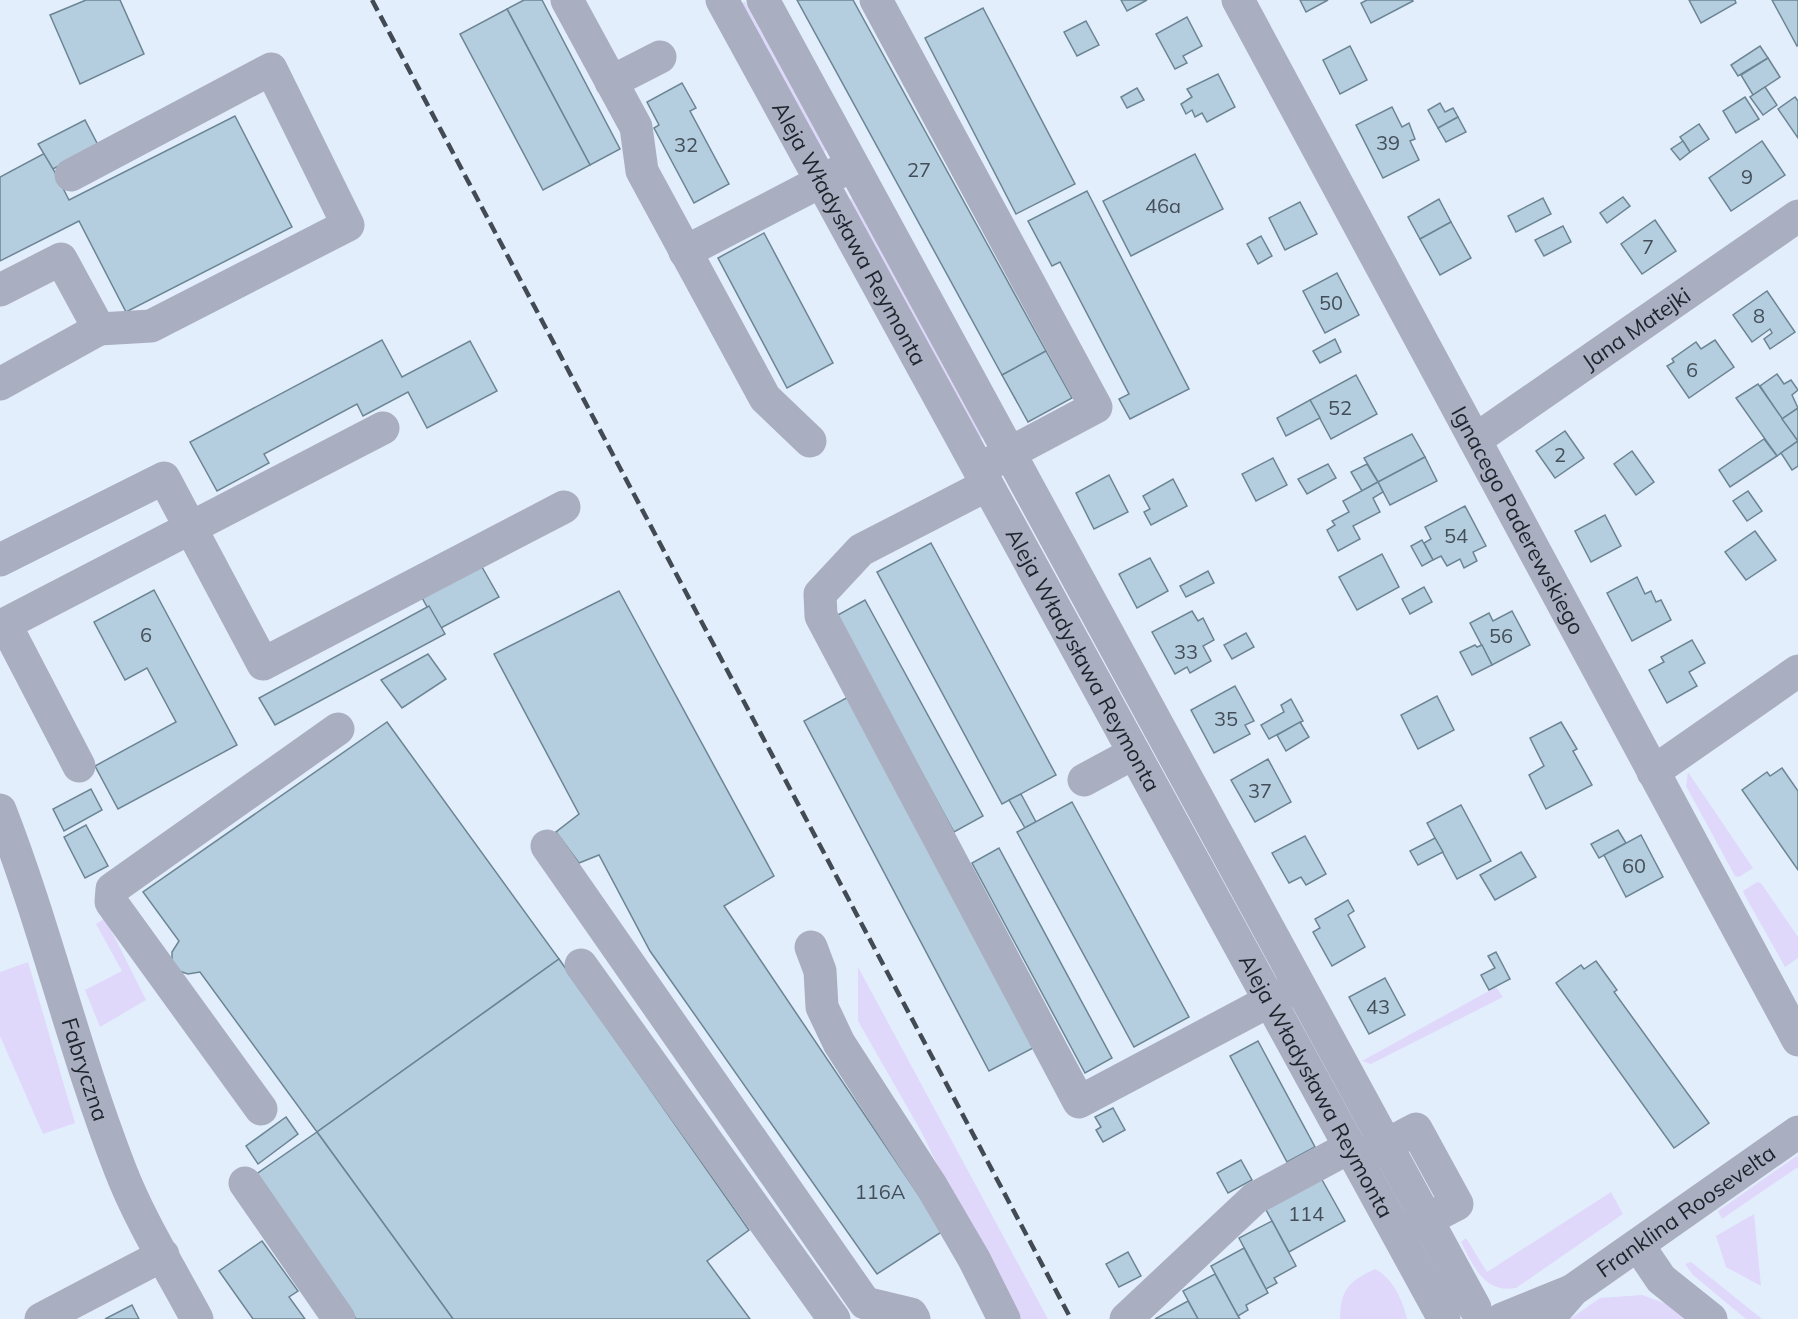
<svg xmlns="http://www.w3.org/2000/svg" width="1798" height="1319" viewBox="0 0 1798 1319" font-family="Mulish,sans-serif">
  <rect width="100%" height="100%" fill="#e3eefc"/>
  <g fill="#dfd8fb">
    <polygon points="745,2 826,150 822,153 740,4"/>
    <polygon points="852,198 983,436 979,440 848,200"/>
    <polygon points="1688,772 1753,868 1739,877 1735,876 1686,786"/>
    <polygon points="1757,882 1761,883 1798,937 1798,958 1785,967 1744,894 1743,891"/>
    <polygon points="105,918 146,1000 100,1027 85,990 122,971 96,924"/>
    <polygon points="28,962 75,1123 43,1134 0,1036 0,972"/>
    <polygon points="858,967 1048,1319 1012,1319 922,1133 858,1021"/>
    <polygon points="1496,987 1503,997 1371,1064 1362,1061"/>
    <polygon points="1798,1155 1798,1167 1722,1219 1718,1211"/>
    <path d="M1611,1192L1623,1214L1516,1288C1484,1294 1473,1265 1461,1242L1466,1238L1487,1272Z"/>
    <polygon points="1754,1214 1761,1286 1726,1267 1716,1236"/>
    <polygon points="1691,1262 1762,1319 1746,1319 1693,1275 1685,1264"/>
    <path d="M1375,1269C1394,1279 1402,1300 1407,1319H1340C1340,1290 1349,1281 1375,1269Z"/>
    <polygon points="1642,1295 1667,1304 1687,1319 1570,1319 1600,1298"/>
  </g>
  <g fill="#b4cedf" stroke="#6c8594" stroke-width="1.5">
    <polygon points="86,0 120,0 144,54 80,84 50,15"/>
    <polygon points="524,0 542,0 620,149 590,165 507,9"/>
    <polygon points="797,0 853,0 1046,351 1002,375"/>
    <polygon points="1121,0 1147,0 1127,11"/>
    <polygon points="1300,0 1328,0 1306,12"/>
    <polygon points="1367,0 1412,0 1413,1 1371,23 1361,3"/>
    <polygon points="1689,0 1735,0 1736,3 1701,23"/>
    <polygon points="1772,0 1798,0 1798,45 1797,46"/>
    <polygon points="983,8 1075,184 1016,214 925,38"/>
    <polygon points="507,9 590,165 543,190 460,34"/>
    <polygon points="1187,17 1202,46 1183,56 1187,63 1175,69 1156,34"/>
    <polygon points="1086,21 1099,45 1077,56 1064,32"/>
    <polygon points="1350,46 1367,80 1340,94 1323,60"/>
    <polygon points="1760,46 1768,58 1738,76 1731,65"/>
    <polygon points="1768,58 1780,77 1753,95 1741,75"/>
    <polygon points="1218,74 1235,107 1207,122 1202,113 1195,117 1192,110 1186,114 1181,104 1192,97 1187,89"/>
    <polygon points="682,83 696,108 690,111 729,184 694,203 654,128 659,125 647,102"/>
    <polygon points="1765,87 1777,105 1763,115 1750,97"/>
    <polygon points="1137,88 1144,100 1127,108 1121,97"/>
    <polygon points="1745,97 1759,119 1736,133 1723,111"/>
    <polygon points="1795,97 1798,101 1798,138 1778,109"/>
    <polygon points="1440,103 1445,112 1453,108 1458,117 1438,128 1428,110"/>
    <polygon points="1392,107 1402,127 1409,123 1415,139 1410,141 1419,160 1383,178 1356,125"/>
    <polygon points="235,116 292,227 126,312 79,221 0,261 0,177 45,153 69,200"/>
    <polygon points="1458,117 1466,132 1446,142 1438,128"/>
    <polygon points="85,120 98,145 53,169 38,144"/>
    <polygon points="1699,124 1709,139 1690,152 1680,137"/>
    <polygon points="1683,141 1690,152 1680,160 1671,149"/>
    <polygon points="1762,141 1785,175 1731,211 1709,178"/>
    <polygon points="1195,154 1223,209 1131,256 1103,201"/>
    <polygon points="1087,191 1189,389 1130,419 1119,399 1129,394 1060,262 1052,266 1028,221"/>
    <polygon points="1623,197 1630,206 1607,223 1600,213"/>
    <polygon points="1543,198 1551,214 1516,232 1508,216"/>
    <polygon points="1439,199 1451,222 1420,239 1408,217"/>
    <polygon points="1300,202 1317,234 1285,250 1269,218"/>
    <polygon points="1655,220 1676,251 1642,274 1621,244"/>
    <polygon points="1451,222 1471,258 1440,275 1420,239"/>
    <polygon points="1563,226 1571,242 1544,256 1535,240"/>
    <polygon points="764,233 833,363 787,388 718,258"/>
    <polygon points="1261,236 1272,256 1258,264 1247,244"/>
    <polygon points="1337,273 1359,315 1325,333 1303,291"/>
    <polygon points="1767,291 1795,332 1770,349 1764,339 1772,333 1770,329 1752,342 1733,315"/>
    <polygon points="1335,339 1341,352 1320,363 1313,351"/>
    <polygon points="382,340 402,377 470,341 497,391 427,428 408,392 363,416 357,404 264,454 269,463 217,491 190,442"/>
    <polygon points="1715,340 1734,367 1689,398 1667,366 1674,362 1672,359 1696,342 1701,349"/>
    <polygon points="1046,351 1072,398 1028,422 1002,375"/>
    <polygon points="1777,374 1784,384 1791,380 1798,390 1792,395 1798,408 1782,419 1760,386"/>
    <polygon points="1356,375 1377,414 1331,439 1310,400"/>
    <polygon points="1758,384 1798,441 1777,456 1736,398"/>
    <polygon points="1310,400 1320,418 1286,436 1277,418"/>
    <polygon points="1798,408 1798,441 1782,419"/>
    <polygon points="1565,431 1584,458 1555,478 1536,451"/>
    <polygon points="1412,434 1425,457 1378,482 1364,458"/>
    <polygon points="1764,439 1777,456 1730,487 1719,470"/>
    <polygon points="1798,441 1798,466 1792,470 1781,453"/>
    <polygon points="1632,451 1654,482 1636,495 1614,464"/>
    <polygon points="1425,457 1437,481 1390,505 1378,482"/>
    <polygon points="1273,458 1287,485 1256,501 1242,474"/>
    <polygon points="1328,464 1336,478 1307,494 1298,479"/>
    <polygon points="1367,464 1378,482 1362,491 1351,472"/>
    <polygon points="1109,475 1128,512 1094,529 1076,493"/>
    <polygon points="1173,479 1187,506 1151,525 1144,512 1150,509 1143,496"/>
    <polygon points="1378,482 1383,492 1373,498 1380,512 1353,526 1360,539 1338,551 1327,530 1335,525 1332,521 1349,512 1343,501"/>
    <polygon points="1748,491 1762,511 1747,521 1733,501"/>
    <polygon points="1465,506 1486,546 1473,552 1477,561 1464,568 1460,559 1447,566 1441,556 1433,560 1424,543 1431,539 1425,527"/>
    <polygon points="1605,515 1621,546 1591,562 1575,531"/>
    <polygon points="1755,531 1776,560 1746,580 1725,552"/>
    <polygon points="1422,540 1433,560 1422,566 1411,546"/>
    <polygon points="931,543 1056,775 1002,804 877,572"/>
    <polygon points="1382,554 1399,587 1357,610 1339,577"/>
    <polygon points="1150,558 1168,591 1137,608 1119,574"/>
    <polygon points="478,560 499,597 439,629 419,592"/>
    <polygon points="1208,571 1214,583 1186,597 1180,586"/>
    <polygon points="1637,577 1645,594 1651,591 1656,602 1661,600 1671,620 1632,641 1607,593"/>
    <polygon points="1424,587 1432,602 1410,614 1402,599"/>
    <polygon points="154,590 237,745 118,809 95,766 176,722 147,668 125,680 94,622"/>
    <polygon points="619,591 774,876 724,906 943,1231 877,1274 650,951 599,855 579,863 556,832 579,814 494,654"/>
    <polygon points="865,600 983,816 954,832 836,616"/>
    <polygon points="429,606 445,634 275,725 259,698"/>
    <polygon points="1192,611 1198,621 1203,618 1214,640 1203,646 1211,661 1190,673 1187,667 1175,674 1152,632"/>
    <polygon points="1512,611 1530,645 1492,665 1470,623 1489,613 1493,621"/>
    <polygon points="1246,633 1254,647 1232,659 1224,645"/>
    <polygon points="1692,640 1705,663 1689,672 1697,686 1667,703 1649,670 1664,662 1661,657"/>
    <polygon points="1475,645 1477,647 1482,645 1492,665 1472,675 1460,652"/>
    <polygon points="428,654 446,679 402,708 381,680"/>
    <polygon points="1235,686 1254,721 1245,725 1250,734 1214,753 1191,710"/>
    <polygon points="850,696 1035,1047 989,1071 804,721"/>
    <polygon points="1437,696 1454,730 1418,749 1401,715"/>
    <polygon points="1291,699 1303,721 1269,739 1261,725 1284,712 1281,705"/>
    <polygon points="387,722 559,959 317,1132 200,972 188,974 179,971 172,963 172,952 179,941 143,892"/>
    <polygon points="1300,722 1309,737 1286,751 1277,735"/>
    <polygon points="1561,722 1577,749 1573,751 1592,785 1546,809 1529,775 1544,766 1530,738"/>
    <polygon points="1268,759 1291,802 1255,822 1231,780"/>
    <polygon points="1782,768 1798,791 1798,870 1742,790 1767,772 1770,776"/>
    <polygon points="91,789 102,810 64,831 53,809"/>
    <polygon points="1021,794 1036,822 1025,828 1009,800"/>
    <polygon points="1072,802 1189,1017 1134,1047 1017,832"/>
    <polygon points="1461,805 1491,861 1457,879 1427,823"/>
    <polygon points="86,825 108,866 85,878 64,837"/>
    <polygon points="1618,830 1626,843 1599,858 1591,844"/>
    <polygon points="1641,835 1663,877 1626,897 1604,855"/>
    <polygon points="1305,836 1326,874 1306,885 1301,877 1289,883 1272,853"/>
    <polygon points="1435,838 1443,852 1418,865 1410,851"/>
    <polygon points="999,848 1112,1058 1085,1073 972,863"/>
    <polygon points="1521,852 1536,877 1495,900 1480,875"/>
    <polygon points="1348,900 1354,911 1348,915 1365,947 1332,966 1313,932 1320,928 1315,919"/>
    <polygon points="1496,952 1510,979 1489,990 1481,975 1495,968 1488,956"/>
    <polygon points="559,959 749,1230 707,1261 750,1319 453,1319 317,1132"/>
    <polygon points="1596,961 1617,990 1614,992 1709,1123 1674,1148 1556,983 1581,965 1584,969"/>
    <polygon points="1385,978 1405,1015 1369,1034 1349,997"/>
    <polygon points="1258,1041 1315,1147 1287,1162 1230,1056"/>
    <polygon points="1113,1108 1125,1130 1103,1142 1096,1130 1101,1127 1095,1117"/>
    <polygon points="286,1117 298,1134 258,1164 246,1146"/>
    <polygon points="317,1132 453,1319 356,1319 255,1175"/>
    <polygon points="1241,1160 1252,1180 1228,1193 1217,1173"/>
    <polygon points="1321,1178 1345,1221 1289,1252 1265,1208"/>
    <polygon points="1272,1221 1296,1266 1274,1278 1277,1283 1266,1289 1239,1238"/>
    <polygon points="262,1241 298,1291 289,1297 305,1319 253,1319 219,1271"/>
    <polygon points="1244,1248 1268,1293 1246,1305 1248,1310 1238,1316 1211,1266"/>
    <polygon points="1128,1252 1141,1276 1119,1287 1106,1264"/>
    <polygon points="1215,1274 1238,1316 1240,1319 1198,1319 1183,1291"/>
    <polygon points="1188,1301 1198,1319 1155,1319"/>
    <polygon points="132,1305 139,1319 105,1319"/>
  </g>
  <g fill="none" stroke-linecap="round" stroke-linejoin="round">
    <g stroke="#aaaec1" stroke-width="33">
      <polyline points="567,0 636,127 642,171 765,398 810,441"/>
      <path id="s1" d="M722,0L1444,1319"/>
      <polyline points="763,0 1475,1308"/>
      <polyline points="876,0 1096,407 989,464"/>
      <path id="s2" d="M1238,0L1798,1040"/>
      <polyline points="611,82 660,57"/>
      <polyline points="685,252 841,171"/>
      <polyline points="0,290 61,259 99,329 151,326 348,225 271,69 71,175"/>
      <polyline points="0,384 99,329"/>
      <path id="s3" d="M1475,440L1798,216"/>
      <polyline points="987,485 861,550 820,594 821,616 1079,1102 1290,990"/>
      <polyline points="0,560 164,478 263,664 564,507"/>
      <polyline points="79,766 5,624 383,428"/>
      <polyline points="1653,772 1798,671"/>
      <polyline points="1084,780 1134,753"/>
      <path id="s4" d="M0,810C46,928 74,1051 120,1169C140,1221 171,1270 197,1319"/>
      <polyline points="547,846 865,1303 911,1314 914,1319"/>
      <polyline points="811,947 820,971 822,1007 839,1043 932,1187 974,1259 1004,1319"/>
      <polyline points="581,965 834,1319"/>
      <polyline points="261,1109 111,902 112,889 338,729"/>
      <polyline points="1367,1155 1416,1129 1457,1204 1407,1230"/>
      <polyline points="245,1183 339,1319"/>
      <polyline points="1638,1245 1661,1279 1711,1319"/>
      <polyline points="41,1319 163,1255"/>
      <polyline points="1126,1319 1255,1198 1350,1147"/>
      <polyline points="1502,1319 1571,1291"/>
      <path id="s5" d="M1548,1319L1573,1290L1798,1132"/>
    </g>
    <polyline stroke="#424a53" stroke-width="4.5" stroke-dasharray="12 6" stroke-linecap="butt" points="372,0 1071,1319"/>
  </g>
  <g text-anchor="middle" stroke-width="4.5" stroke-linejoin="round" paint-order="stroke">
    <g font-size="20" fill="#434e59">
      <text x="1388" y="150">39</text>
      <text x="686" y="152">32</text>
      <text x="919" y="177">27</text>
      <text x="1747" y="184">9</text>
      <text x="1163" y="213">46a</text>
      <text x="1648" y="254">7</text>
      <text x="1331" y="310">50</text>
      <text x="1759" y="323">8</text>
      <text x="1692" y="377">6</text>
      <text x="1340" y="415">52</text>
      <text x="1560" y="462">2</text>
      <text x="1456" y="543">54</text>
      <text x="146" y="642">6</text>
      <text x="1501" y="643">56</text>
      <text x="1186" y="659">33</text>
      <text x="1226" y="726">35</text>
      <text x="1260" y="798">37</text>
      <text x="1634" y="873">60</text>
      <text x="1378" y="1014">43</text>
      <text x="880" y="1199">116A</text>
      <text x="1306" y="1221">114</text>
    </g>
    <g font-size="22" fill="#1d242c" stroke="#f7faff">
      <text dy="8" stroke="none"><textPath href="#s1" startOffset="266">Aleja Władysława Reymonta</textPath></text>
      <text dy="8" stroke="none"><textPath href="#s3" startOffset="196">Jana Matejki</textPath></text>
      <text dy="8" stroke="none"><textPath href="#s2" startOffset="591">Ignacego Paderewskiego</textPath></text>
      <text dy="8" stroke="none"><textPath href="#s1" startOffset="752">Aleja Władysława Reymonta</textPath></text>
      <text dy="8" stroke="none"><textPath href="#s4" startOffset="273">Fabryczna</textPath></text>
      <text dy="8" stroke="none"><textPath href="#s1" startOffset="1238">Aleja Władysława Reymonta</textPath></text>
      <text dy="8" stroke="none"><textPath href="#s5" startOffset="176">Franklina Roosevelta</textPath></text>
    </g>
  </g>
</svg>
